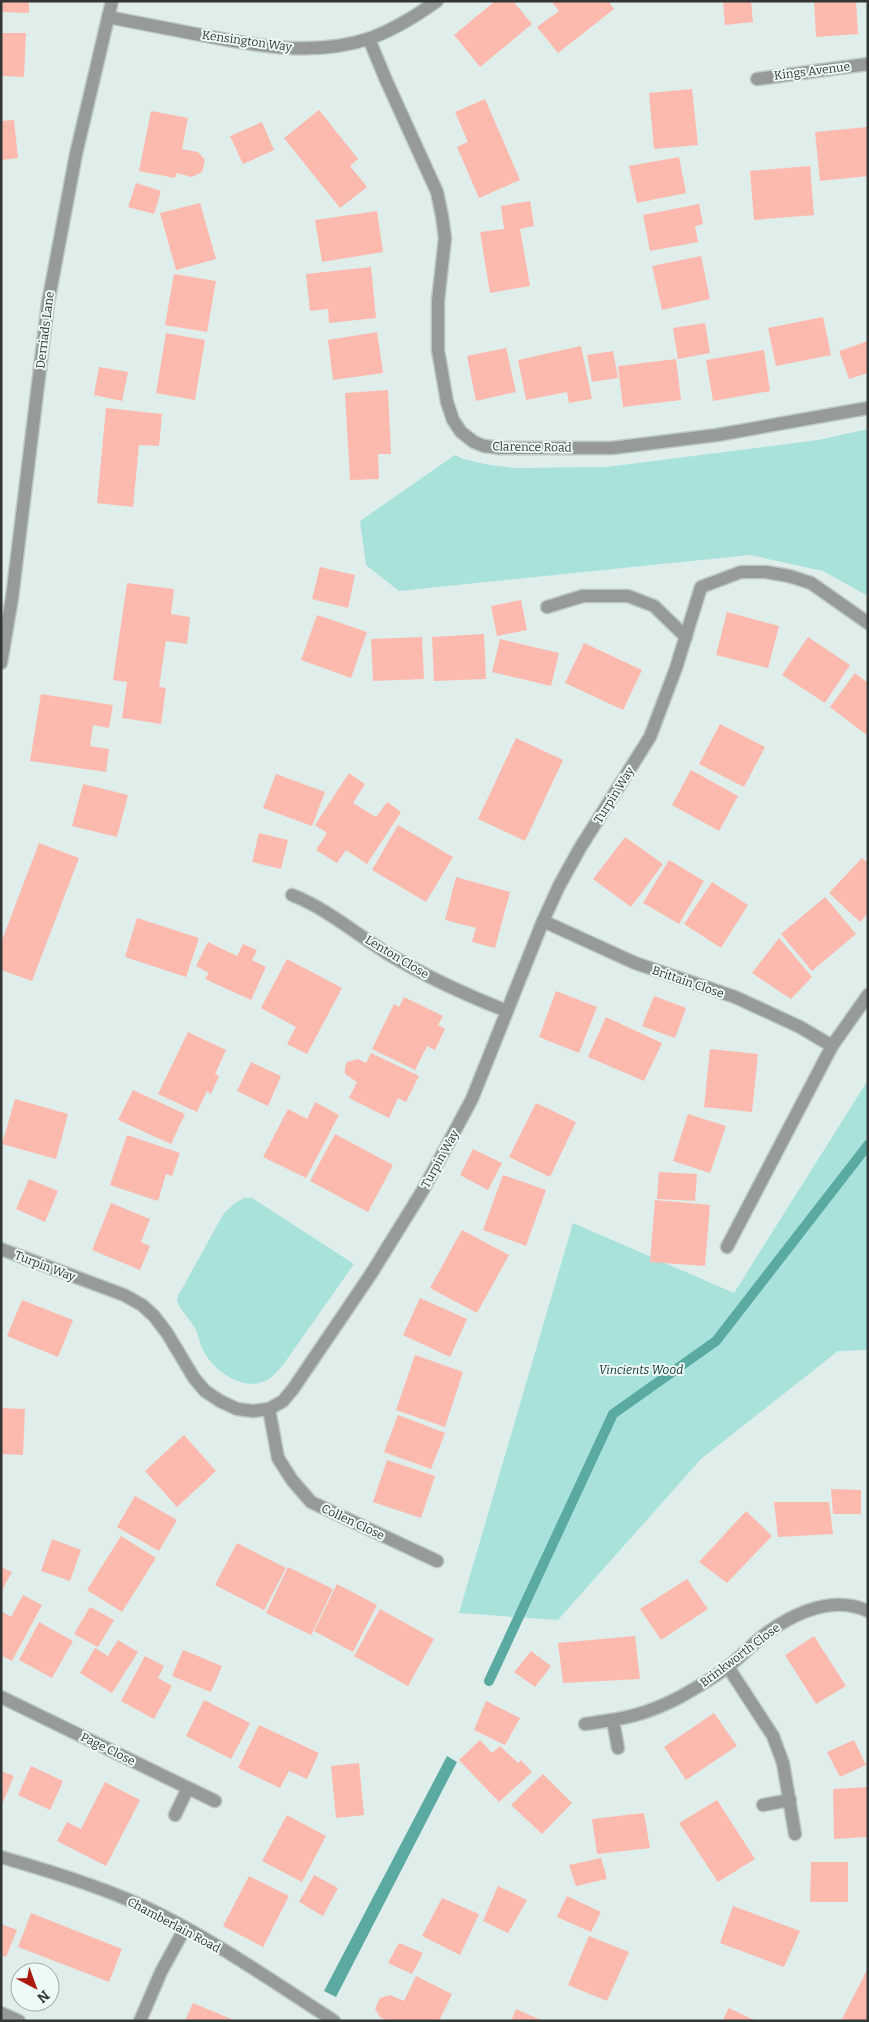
<svg xmlns="http://www.w3.org/2000/svg" width="869" height="2022" viewBox="0 0 869 2022" font-family="Bitter,serif">
  <rect width="100%" height="100%" fill="#dfedeb"/>
  <g fill="#a9e2db">
    <polygon points="868,429 868,596 823,571 750,555 399,591 366,565 360,521 455,455 463,459 489,465 515,468 607,467 818,440"/>
    <polygon points="868,1080 868,1350 838,1351 701,1459 558,1620 459,1613 573,1223 734,1293"/>
    <path d="M244,1198H252L354,1264L283,1365C278,1370 274,1376 269,1379C245,1393 216,1373 204,1352C200,1345 199,1337 196,1330C191,1320 181,1312 177,1301L178,1296L224,1213L235,1203Z"/>
  </g>
  <polygon fill="#5baaa2" points="447,1756 457,1762 336,1997 324,1991"/>
  <g fill="none" stroke-linecap="round" stroke-linejoin="round">
    <polyline stroke="#5baaa2" stroke-width="10" points="489,1681 613,1414 716,1341 868,1145"/>
  </g>
  <g fill="#fcbaaf">
    <polygon points="1,1 29,1 29,13 1,12"/>
    <polygon points="495,1 513,1 532,24 480,67 454,35"/>
    <polygon points="551,1 608,1 614,9 558,53 537,27 559,11"/>
    <polygon points="723,1 751,1 753,22 725,25"/>
    <polygon points="814,1 856,1 858,34 816,37"/>
    <polygon points="1,33 26,33 24,77 1,76"/>
    <polygon points="692,89 698,145 654,149 649,93"/>
    <polygon points="485,99 520,180 479,198 457,147 468,142 455,112"/>
    <polygon points="319,110 358,159 350,166 367,187 340,208 284,138"/>
    <polygon points="151,111 188,118 182,149 198,152 205,160 202,172 192,177 176,173 175,178 139,171"/>
    <polygon points="14,120 18,158 1,160 1,121"/>
    <polygon points="262,122 274,150 243,164 230,136"/>
    <polygon points="868,127 868,176 820,181 815,132"/>
    <polygon points="679,157 686,193 637,203 629,166"/>
    <polygon points="810,166 814,215 754,220 750,171"/>
    <polygon points="136,183 161,191 154,214 128,207"/>
    <polygon points="530,201 534,226 520,229 530,286 490,293 480,232 504,229 501,206"/>
    <polygon points="200,203 216,259 176,270 160,213"/>
    <polygon points="699,204 703,224 695,226 698,242 650,251 643,215"/>
    <polygon points="377,211 383,252 322,262 315,220"/>
    <polygon points="701,256 710,299 662,310 652,266"/>
    <polygon points="371,267 376,318 329,323 328,309 310,311 306,274"/>
    <polygon points="174,274 216,281 207,332 165,325"/>
    <polygon points="823,317 831,355 776,366 768,328"/>
    <polygon points="705,323 710,353 678,359 673,328"/>
    <polygon points="377,332 383,373 333,380 328,340"/>
    <polygon points="166,333 205,340 195,400 156,393"/>
    <polygon points="868,341 868,373 849,379 839,351"/>
    <polygon points="581,346 592,399 569,403 567,392 526,400 518,360"/>
    <polygon points="506,348 516,392 476,401 467,356"/>
    <polygon points="764,350 770,391 713,401 706,360"/>
    <polygon points="613,351 618,378 592,382 587,355"/>
    <polygon points="676,359 681,400 623,407 618,366"/>
    <polygon points="99,367 128,372 122,401 94,395"/>
    <polygon points="388,390 391,454 378,454 379,479 350,480 345,393"/>
    <polygon points="106,408 162,414 159,446 139,445 133,507 97,503"/>
    <polygon points="320,567 355,575 348,608 312,599"/>
    <polygon points="127,583 174,589 171,614 190,617 187,644 166,641 159,687 166,688 161,724 122,718 127,682 113,680"/>
    <polygon points="521,600 527,630 497,636 491,606"/>
    <polygon points="727,612 779,626 768,668 716,655"/>
    <polygon points="317,615 367,632 351,678 301,660"/>
    <polygon points="484,634 486,679 434,681 432,637"/>
    <polygon points="422,637 424,679 373,681 371,639"/>
    <polygon points="808,637 850,665 825,703 782,675"/>
    <polygon points="500,639 559,653 551,686 492,672"/>
    <polygon points="584,643 642,670 623,710 565,683"/>
    <polygon points="855,673 868,683 868,736 830,707"/>
    <polygon points="41,694 113,705 109,728 93,725 90,746 109,749 106,772 30,761"/>
    <polygon points="720,724 765,747 744,787 699,764"/>
    <polygon points="516,738 563,760 525,841 478,819"/>
    <polygon points="691,770 738,796 719,831 672,805"/>
    <polygon points="349,773 365,784 353,803 376,817 387,802 401,812 367,864 346,850 337,863 316,850 327,833 315,825"/>
    <polygon points="276,774 325,792 312,826 263,808"/>
    <polygon points="83,784 128,795 117,837 72,826"/>
    <polygon points="398,825 453,857 426,902 372,870"/>
    <polygon points="259,833 288,840 281,869 252,862"/>
    <polygon points="625,837 663,864 631,907 593,879"/>
    <polygon points="39,843 79,858 32,981 1,970 1,943"/>
    <polygon points="862,858 868,863 868,913 860,922 829,893"/>
    <polygon points="669,860 704,881 679,924 643,903"/>
    <polygon points="456,877 510,892 495,948 472,942 476,928 445,920"/>
    <polygon points="712,882 748,905 721,948 684,924"/>
    <polygon points="825,897 856,934 812,971 781,934"/>
    <polygon points="137,918 199,938 186,977 125,957"/>
    <polygon points="779,938 812,977 791,999 752,973"/>
    <polygon points="208,942 237,956 243,944 257,950 252,960 266,967 251,1000 205,979 209,973 196,966"/>
    <polygon points="287,959 342,988 307,1054 287,1044 296,1027 261,1008"/>
    <polygon points="556,991 597,1007 579,1053 539,1037"/>
    <polygon points="654,996 686,1008 675,1038 642,1026"/>
    <polygon points="404,997 443,1016 438,1025 445,1029 435,1050 427,1046 415,1070 372,1049 394,1004 399,1007"/>
    <polygon points="606,1017 662,1043 644,1081 588,1057"/>
    <polygon points="188,1032 226,1050 215,1074 219,1076 211,1094 207,1091 197,1112 158,1094"/>
    <polygon points="710,1049 758,1054 752,1112 704,1107"/>
    <polygon points="371,1053 419,1076 406,1102 398,1098 389,1118 349,1098 357,1082 345,1074 345,1067 347,1062 358,1059 366,1063"/>
    <polygon points="251,1062 281,1076 268,1106 237,1091"/>
    <polygon points="133,1090 185,1114 171,1144 118,1120"/>
    <polygon points="15,1099 68,1114 56,1159 2,1144"/>
    <polygon points="315,1102 339,1115 306,1178 263,1157 288,1109 307,1119"/>
    <polygon points="536,1103 576,1122 550,1177 509,1157"/>
    <polygon points="688,1114 726,1126 710,1173 673,1161"/>
    <polygon points="335,1134 393,1165 368,1212 310,1181"/>
    <polygon points="127,1135 180,1153 172,1176 166,1174 158,1201 110,1185"/>
    <polygon points="473,1149 502,1163 488,1190 460,1175"/>
    <polygon points="659,1172 697,1174 695,1201 657,1199"/>
    <polygon points="503,1175 546,1190 526,1246 483,1230"/>
    <polygon points="29,1179 58,1191 45,1222 16,1209"/>
    <polygon points="655,1200 710,1205 705,1266 650,1262"/>
    <polygon points="111,1203 150,1219 141,1242 150,1246 140,1270 92,1250"/>
    <polygon points="462,1230 509,1255 477,1313 430,1288"/>
    <polygon points="420,1298 467,1319 450,1357 403,1335"/>
    <polygon points="22,1300 73,1320 58,1357 7,1336"/>
    <polygon points="415,1355 463,1372 445,1427 396,1410"/>
    <polygon points="1,1408 25,1409 23,1455 1,1454"/>
    <polygon points="398,1415 445,1433 431,1469 384,1452"/>
    <polygon points="184,1435 216,1471 177,1507 145,1471"/>
    <polygon points="387,1460 435,1476 421,1518 373,1502"/>
    <polygon points="831,1489 861,1490 861,1514 833,1514"/>
    <polygon points="135,1496 177,1520 159,1551 117,1527"/>
    <polygon points="774,1502 829,1502 833,1534 778,1537"/>
    <polygon points="746,1511 772,1536 727,1583 699,1562"/>
    <polygon points="121,1536 156,1558 122,1612 87,1590"/>
    <polygon points="52,1539 81,1550 70,1581 41,1571"/>
    <polygon points="237,1543 286,1568 264,1610 215,1585"/>
    <polygon points="1,1567 12,1572 1,1592"/>
    <polygon points="288,1567 333,1589 311,1635 266,1613"/>
    <polygon points="687,1579 708,1609 661,1640 640,1609"/>
    <polygon points="337,1584 377,1605 353,1652 314,1631"/>
    <polygon points="23,1595 42,1605 12,1661 1,1655 1,1611 11,1617"/>
    <polygon points="90,1607 114,1620 98,1647 74,1634"/>
    <polygon points="380,1609 434,1639 408,1686 354,1656"/>
    <polygon points="39,1622 73,1641 52,1678 19,1660"/>
    <polygon points="635,1636 640,1679 563,1683 558,1643"/>
    <polygon points="814,1636 846,1686 816,1704 785,1655"/>
    <polygon points="118,1640 138,1652 112,1693 80,1673 95,1648 108,1656"/>
    <polygon points="183,1650 222,1666 211,1692 172,1676"/>
    <polygon points="531,1651 551,1666 535,1687 514,1672"/>
    <polygon points="145,1656 164,1666 158,1678 172,1686 154,1719 121,1701"/>
    <polygon points="204,1700 250,1723 231,1759 186,1736"/>
    <polygon points="486,1701 520,1718 505,1745 474,1730"/>
    <polygon points="714,1713 737,1746 686,1780 664,1747"/>
    <polygon points="259,1725 319,1753 307,1779 289,1771 280,1788 238,1768"/>
    <polygon points="480,1740 492,1753 500,1746 518,1763 521,1760 532,1772 499,1802 459,1760"/>
    <polygon points="854,1740 866,1765 840,1777 827,1752"/>
    <polygon points="359,1763 364,1815 336,1818 331,1766"/>
    <polygon points="31,1766 63,1781 50,1810 18,1795"/>
    <polygon points="1,1771 14,1776 1,1807"/>
    <polygon points="543,1774 572,1803 542,1834 511,1805"/>
    <polygon points="105,1782 140,1800 106,1866 57,1841 67,1822 81,1829"/>
    <polygon points="868,1787 868,1837 834,1839 833,1789"/>
    <polygon points="717,1800 755,1859 718,1882 679,1823"/>
    <polygon points="644,1813 650,1848 597,1854 592,1819"/>
    <polygon points="287,1815 326,1836 302,1882 262,1861"/>
    <polygon points="601,1858 607,1879 576,1886 569,1865"/>
    <polygon points="811,1862 848,1862 848,1902 810,1902"/>
    <polygon points="314,1875 338,1888 323,1916 299,1902"/>
    <polygon points="249,1876 289,1896 263,1947 223,1926"/>
    <polygon points="498,1886 527,1900 508,1933 483,1921"/>
    <polygon points="567,1896 601,1912 591,1932 557,1917"/>
    <polygon points="442,1898 479,1914 460,1955 422,1936"/>
    <polygon points="733,1906 800,1931 784,1967 720,1943"/>
    <polygon points="31,1913 122,1949 109,1982 18,1947"/>
    <polygon points="1,1924 17,1930 6,1957 1,1955"/>
    <polygon points="589,1936 629,1952 607,2001 568,1985"/>
    <polygon points="399,1943 423,1953 412,1974 388,1963"/>
    <polygon points="868,1968 868,2021 841,2021"/>
    <polygon points="416,1976 452,1994 439,2021 387,2021 380,2017 375,2009 380,1998 390,1995 404,2001"/>
    <polygon points="193,2003 236,2021 185,2021"/>
    <polygon points="729,2008 756,2021 722,2021"/>
    <polygon points="516,2009 543,2021 511,2021"/>
  </g>
  <g fill="none" stroke-linecap="round" stroke-linejoin="round">
    <defs>
      <g id="minor">
        <path d="M108,17C139,23 170,29 201,35C257,46 315,57 371,38C395,29 416,16 437,1"/>
        <polyline points="369,39 386,80 437,192 442,216 445,238 438,301 438,350 447,402 453,420 461,432 474,442 484,446 500,448 612,448 717,435 868,408"/>
        <polyline points="757,79 868,64"/>
        <polyline points="547,607 583,596 628,596 654,606 686,637"/>
        <polyline points="1,663 12,598 48,303 76,154 112,1"/>
        <path d="M292,895C328,909 357,935 390,955C427,977 466,995 507,1011"/>
        <polyline points="543,921 635,963 735,997 800,1027 832,1046 868,995"/>
        <polyline points="727,1247 832,1046"/>
        <polyline points="1,1249 124,1295 142,1305 154,1316 167,1333 194,1378 205,1391 220,1401 237,1409 253,1411 269,1409 283,1401 293,1389 371,1274 423,1190 472,1099 543,921 559,886 580,848 650,737 676,668 701,587 741,572 766,572 789,576 811,583 868,623"/>
        <polyline points="269,1409 278,1458 292,1480 311,1502 437,1561"/>
        <polyline points="728,1667 773,1736 783,1763 795,1834"/>
        <polyline points="1,1697 215,1801"/>
        <polyline points="613,1721 618,1748"/>
        <path d="M585,1724C623,1719 646,1715 680,1697C696,1688 713,1678 728,1667C743,1655 756,1640 771,1630C799,1611 835,1596 868,1611"/>
        <polyline points="763,1805 790,1800"/>
        <polyline points="175,1815 188,1788"/>
        <path d="M1,1857C49,1871 99,1886 145,1907C211,1938 272,1981 334,2021"/>
        <polyline points="1,2013 19,2021"/>
        <polyline points="140,2021 161,1972 185,1928"/>
      </g>
    </defs>
    <use href="#minor" stroke="#bcc9c7" stroke-width="15"/>
    <use href="#minor" stroke="#969b9a" stroke-width="12"/>
  </g>
  <g text-anchor="middle" stroke-width="4" stroke-linejoin="round" paint-order="stroke">
    <g font-size="12" fill="#323736" stroke="#edfaf8">
      <text transform="translate(247 41) rotate(8)" y="4">Kensington Way</text>
      <text transform="translate(812 71) rotate(-7)" y="4">Kings Avenue</text>
      <text transform="translate(45 330) rotate(-83)" y="4">Derriads Lane</text>
      <text transform="translate(532 447) rotate(1)" y="4">Clarence Road</text>
      <text transform="translate(614 795) rotate(-58)" y="4">Turpin Way</text>
      <text transform="translate(397 957) rotate(31)" y="4">Lenton Close</text>
      <text transform="translate(688 982) rotate(19)" y="4">Brittain Close</text>
      <text transform="translate(440 1159) rotate(-61)" y="4">Turpin Way</text>
      <text transform="translate(45 1266) rotate(21)" y="4">Turpin Way</text>
      <text transform="translate(353 1522) rotate(25)" y="4">Collen Close</text>
      <text transform="translate(740 1655) rotate(-37)" y="4">Brinkworth Close</text>
      <text transform="translate(108 1749) rotate(26)" y="4">Page Close</text>
      <text transform="translate(174 1925) rotate(28)" y="4">Chamberlain Road</text>
    </g>
    <g font-size="12" font-style="italic" fill="#0c3330" stroke="#edfaf8">
      <text x="641" y="1374">Vincients Wood</text>
    </g>
  </g>
  <rect width="869" height="2022" fill="none" stroke="#323736" stroke-width="5"/>
  <g transform="translate(35 1987) rotate(139)"><circle r="24" fill="#edfaf8" stroke="#a2acaa"/>
  <path d="M0-4L9 19L0 12L-9 19Z" fill="#ab1a0f"/>
  <text y="-8" font-size="14" font-weight="bold" text-anchor="middle" fill="#323736">N</text>
  </g>
</svg>
